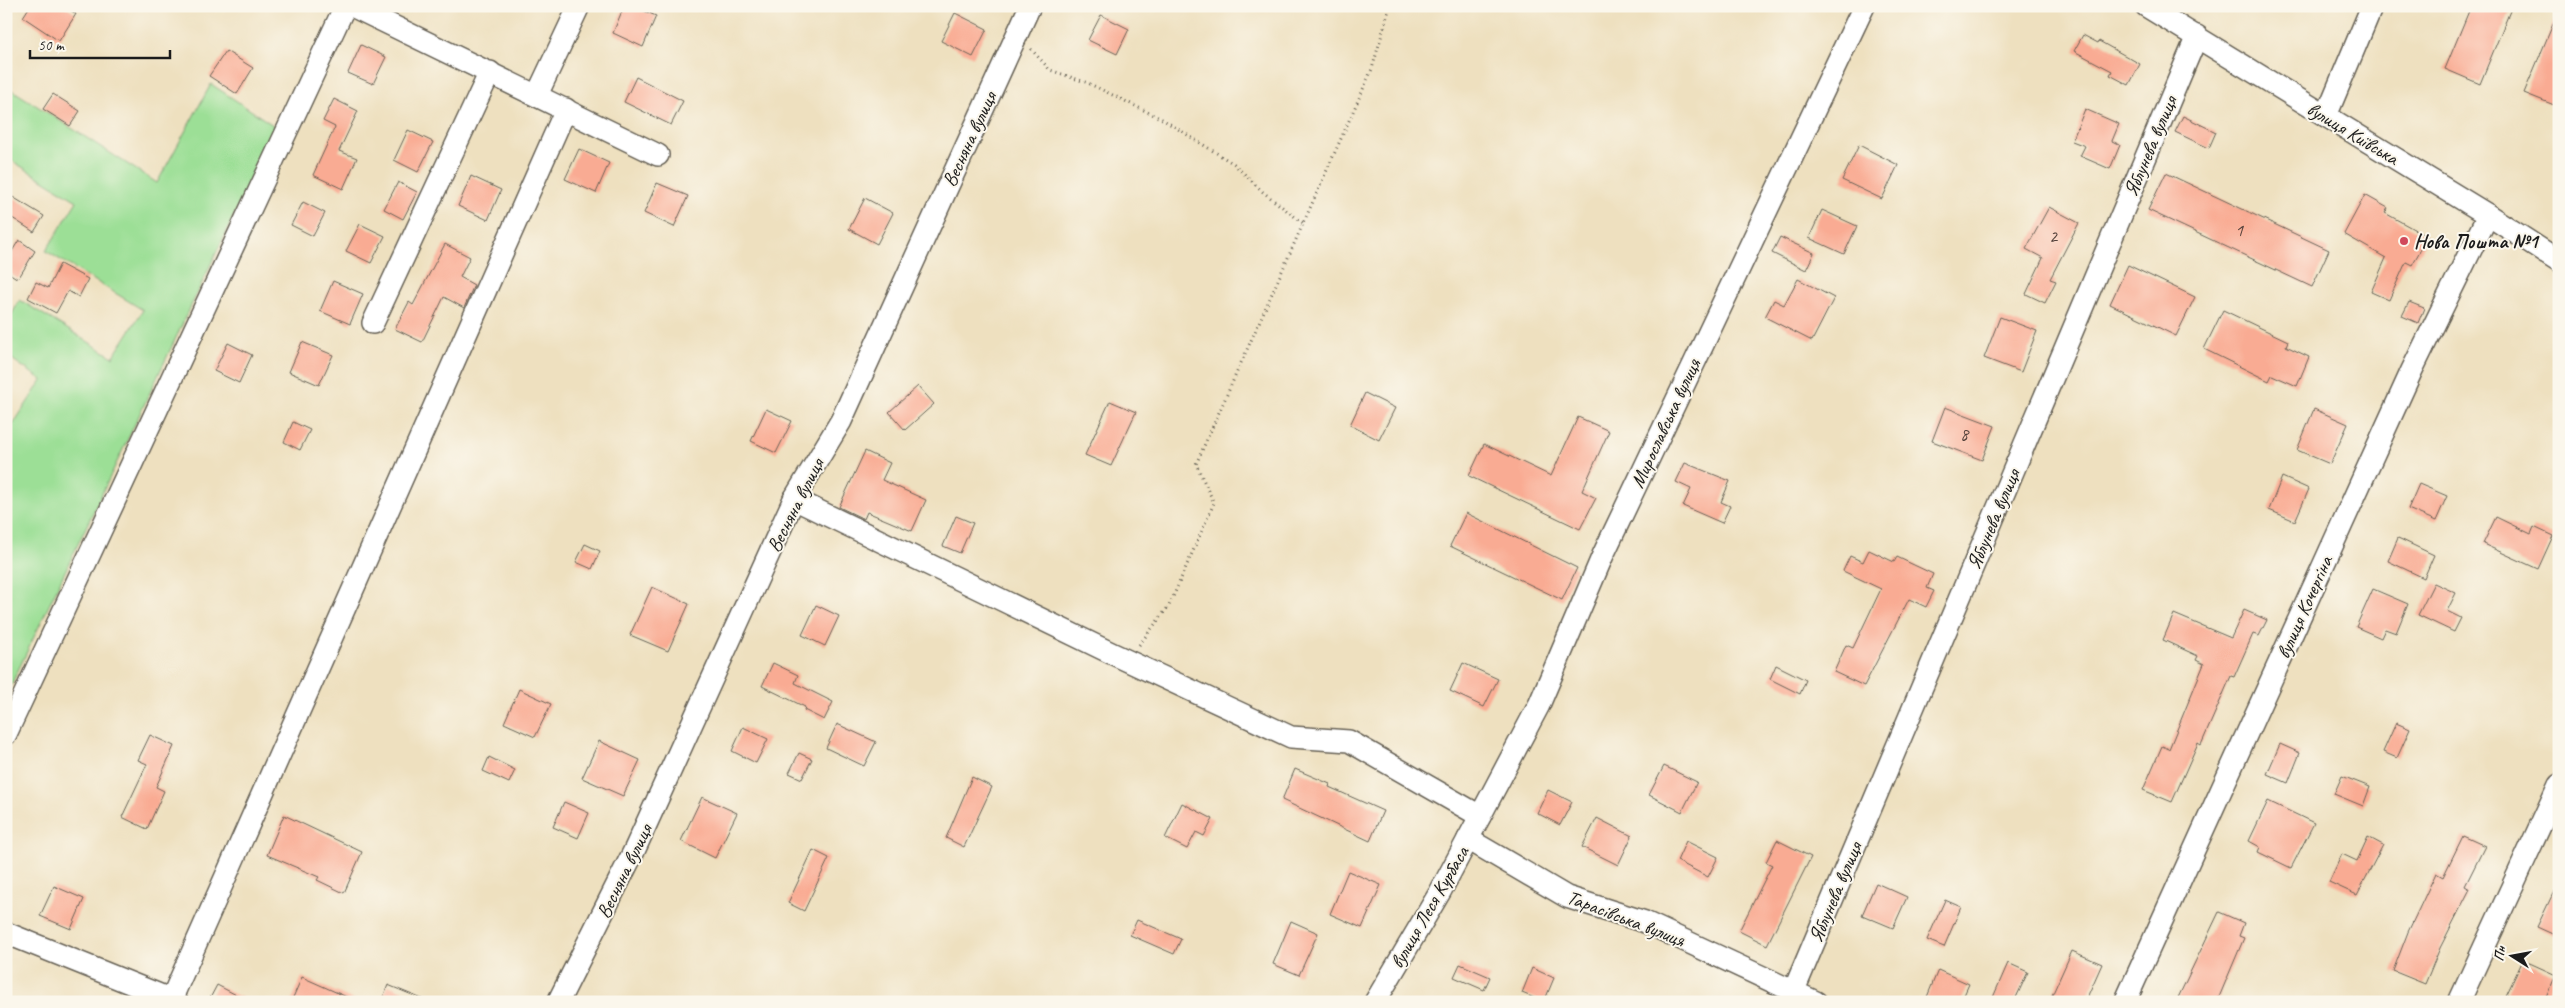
<svg xmlns="http://www.w3.org/2000/svg" width="2565" height="1008" viewBox="0 0 2565 1008" font-family="Caveat,sans-serif">
  <rect width="100%" height="100%" fill="#fbf7ec"/>
  <filter id="ink" filterUnits="userSpaceOnUse"><feTurbulence type="fractalNoise" baseFrequency=".02" numOctaves="2"/><feDisplacementMap in="SourceGraphic" scale="10" xChannelSelector="R" yChannelSelector="G"/><feConvolveMatrix kernelMatrix="1 2 1 2 8 2 1 2 1" color-interpolation-filters="sRGB"/></filter>
  <filter id="wash" filterUnits="userSpaceOnUse"><feTurbulence type="fractalNoise" baseFrequency=".0096" numOctaves="4" result="noise"/><feDisplacementMap in="SourceGraphic" scale="20" xChannelSelector="R" yChannelSelector="G"/><feGaussianBlur stdDeviation="1.12" result="paint"/><feColorMatrix in="noise" values="0 0 0 0 0 0 0 0 0 0 0 0 0 0 0 0 0 1.4 0 .05"/><feComposite in="paint" operator="in"/></filter>
  <g filter="url(#wash)">
    <rect width="100%" height="100%" fill="#eee0bf"/>
    <polygon fill="#9cdf96" stroke="#5c7e59" points="211,84 276,127 6,696 6,423 12,426 42,380 6,355 6,324 20,300 113,357 143,310 46,251 77,201 6,157 6,86 157,183"/>
    <g id="blocks">
      <g fill="#f9ab93">
        <polygon points="30,6 64,6 76,14 59,41 23,17"/>
        <polygon points="624,6 633,6 656,16 643,47 613,33"/>
        <polygon points="2471,6 2512,6 2480,84 2445,69"/>
        <polygon points="2559,10 2559,107 2524,93"/>
        <polygon points="955,13 987,29 973,57 941,41"/>
        <polygon points="1101,15 1129,29 1117,54 1088,40"/>
        <polygon points="2083,35 2098,43 2099,41 2140,64 2129,85 2110,75 2112,71 2074,51"/>
        <polygon points="361,45 386,57 373,84 348,73"/>
        <polygon points="226,51 253,68 237,94 209,76"/>
        <polygon points="636,77 683,101 671,125 624,102"/>
        <polygon points="53,94 80,111 70,126 43,109"/>
        <polygon points="334,99 358,111 339,151 357,158 343,189 313,175 335,127 323,121"/>
        <polygon points="2085,109 2119,124 2112,141 2120,145 2110,169 2080,156 2085,146 2072,141"/>
        <polygon points="2183,116 2216,132 2209,148 2175,132"/>
        <polygon points="408,130 433,142 418,172 394,160"/>
        <polygon points="1859,145 1898,165 1882,199 1842,180"/>
        <polygon points="579,149 609,163 596,193 565,179"/>
        <polygon points="2166,173 2329,250 2312,287 2148,210"/>
        <polygon points="471,176 501,190 488,220 458,206"/>
        <polygon points="398,182 417,192 403,219 384,209"/>
        <polygon points="657,183 688,196 674,227 644,213"/>
        <polygon points="6,193 44,216 34,232 6,214"/>
        <polygon points="2365,195 2388,208 2385,213 2428,237 2412,265 2406,262 2389,300 2371,292 2386,258 2344,234"/>
        <polygon points="865,198 893,213 877,244 849,229"/>
        <polygon points="303,202 325,213 313,236 291,225"/>
        <polygon points="2049,207 2079,223 2050,279 2056,281 2045,303 2026,294 2043,258 2026,249"/>
        <polygon points="1822,210 1857,226 1844,254 1809,238"/>
        <polygon points="360,224 385,236 371,263 346,251"/>
        <polygon points="1780,237 1814,253 1806,270 1772,253"/>
        <polygon points="19,240 35,251 18,279 6,271 6,261"/>
        <polygon points="445,244 470,257 460,277 474,285 464,308 444,297 422,342 395,329 409,302 413,305"/>
        <polygon points="60,264 88,279 79,297 68,291 56,313 28,298 36,282 48,288"/>
        <polygon points="2128,265 2195,297 2176,336 2110,304"/>
        <polygon points="1798,279 1834,298 1812,341 1765,317 1774,300 1784,305"/>
        <polygon points="333,281 363,294 350,324 320,311"/>
        <polygon points="2409,302 2424,308 2418,323 2402,316"/>
        <polygon points="2223,310 2288,341 2286,346 2309,357 2297,386 2272,375 2269,381 2204,349"/>
        <polygon points="2000,317 2037,331 2021,372 1984,358"/>
        <polygon points="302,342 333,355 319,385 289,372"/>
        <polygon points="228,343 252,355 239,383 214,371"/>
        <polygon points="918,386 934,404 905,430 889,412"/>
        <polygon points="1365,393 1395,408 1379,440 1350,425"/>
        <polygon points="1110,401 1136,412 1111,466 1085,455"/>
        <polygon points="1945,407 1995,426 1982,460 1932,441"/>
        <polygon points="766,409 792,421 776,453 751,441"/>
        <polygon points="2314,409 2348,424 2330,464 2297,450"/>
        <polygon points="1578,417 1609,431 1582,491 1596,498 1580,529 1469,476 1484,444 1551,476"/>
        <polygon points="293,422 310,430 300,450 284,442"/>
        <polygon points="865,451 890,463 882,480 926,500 912,531 867,512 864,519 839,507"/>
        <polygon points="1685,463 1730,481 1721,502 1730,506 1722,523 1683,506 1691,489 1676,482"/>
        <polygon points="2282,477 2309,489 2295,521 2269,510"/>
        <polygon points="2419,484 2447,496 2436,521 2408,509"/>
        <polygon points="1466,513 1577,568 1562,600 1450,546"/>
        <polygon points="956,516 973,523 960,553 943,546"/>
        <polygon points="2496,517 2531,534 2534,527 2553,536 2538,569 2483,544"/>
        <polygon points="2398,538 2434,555 2424,578 2388,561"/>
        <polygon points="585,544 600,551 592,569 576,562"/>
        <polygon points="1869,550 1894,562 1897,557 1933,574 1927,588 1934,591 1926,607 1909,599 1864,686 1834,672 1846,645 1853,648 1881,589 1843,571 1850,556 1863,562"/>
        <polygon points="2434,583 2456,593 2447,611 2461,618 2454,632 2418,615"/>
        <polygon points="652,587 689,604 668,651 630,635"/>
        <polygon points="2373,589 2408,604 2396,633 2385,629 2381,638 2356,627"/>
        <polygon points="816,605 839,616 825,646 802,635"/>
        <polygon points="2244,610 2267,620 2259,636 2253,634 2234,677 2231,676 2201,745 2198,743 2172,802 2143,790 2162,746 2169,749 2204,664 2196,660 2198,656 2163,640 2174,614 2231,638"/>
        <polygon points="773,663 798,675 795,683 833,702 824,720 804,710 805,707 762,686"/>
        <polygon points="1463,663 1498,679 1484,707 1450,691"/>
        <polygon points="1776,665 1806,680 1800,694 1770,679"/>
        <polygon points="519,689 551,704 535,737 504,723"/>
        <polygon points="2396,723 2410,729 2397,758 2383,752"/>
        <polygon points="837,724 876,742 864,766 826,748"/>
        <polygon points="743,727 768,739 756,763 732,751"/>
        <polygon points="150,735 174,746 156,787 164,791 147,829 122,817 147,764 138,760"/>
        <polygon points="599,741 640,760 623,796 582,778"/>
        <polygon points="2280,744 2300,753 2288,783 2267,774"/>
        <polygon points="799,753 812,759 802,779 789,773"/>
        <polygon points="489,757 515,770 509,783 483,771"/>
        <polygon points="1664,766 1697,782 1682,812 1649,795"/>
        <polygon points="1295,769 1330,784 1329,787 1383,811 1370,841 1282,800"/>
        <polygon points="2342,776 2370,787 2363,806 2334,794"/>
        <polygon points="972,777 992,787 964,847 946,838"/>
        <polygon points="1548,790 1572,802 1560,825 1537,813"/>
        <polygon points="702,797 737,813 715,858 681,841"/>
        <polygon points="2268,801 2314,823 2291,868 2258,852 2260,847 2249,841"/>
        <polygon points="564,802 589,813 578,838 553,827"/>
        <polygon points="1182,803 1213,819 1204,836 1196,832 1187,849 1165,838"/>
        <polygon points="284,815 362,852 344,893 317,880 319,877 267,855"/>
        <polygon points="1597,818 1632,836 1618,865 1582,847"/>
        <polygon points="2463,836 2485,846 2465,886 2470,889 2440,948 2425,984 2393,971 2408,932 2436,873 2443,877"/>
        <polygon points="2368,837 2383,845 2357,895 2329,882 2342,854 2357,861"/>
        <polygon points="1777,840 1811,857 1767,945 1739,931 1772,865 1766,862"/>
        <polygon points="1686,841 1718,857 1708,877 1677,861"/>
        <polygon points="813,850 829,858 804,911 788,903"/>
        <polygon points="1348,871 1381,885 1362,928 1330,914"/>
        <polygon points="2559,881 2559,937 2537,927"/>
        <polygon points="1876,883 1907,897 1893,928 1862,915"/>
        <polygon points="54,886 84,899 71,929 40,916"/>
        <polygon points="1945,900 1961,907 1944,947 1927,940"/>
        <polygon points="2219,912 2244,923 2239,936 2244,938 2217,1002 2176,1002"/>
        <polygon points="1137,920 1181,939 1174,954 1130,935"/>
        <polygon points="1291,921 1318,933 1299,975 1273,964"/>
        <polygon points="2072,951 2102,964 2085,1002 2049,1002"/>
        <polygon points="2523,960 2556,975 2544,1002 2503,1002"/>
        <polygon points="2008,963 2028,972 2014,1002 1991,1002"/>
        <polygon points="1460,964 1490,977 1484,990 1454,977"/>
        <polygon points="1532,968 1554,978 1544,1002 1522,993"/>
        <polygon points="1938,970 1969,984 1961,1002 1925,1002"/>
        <polygon points="302,977 358,1002 291,1002"/>
        <polygon points="217,985 250,1002 208,1002"/>
        <polygon points="388,985 427,1001 427,1002 381,1002"/>
      </g>
    </g>
  </g>
  <g filter="url(#ink)">
    <use href="#blocks" fill-opacity="0" stroke="#666155" stroke-width="1"/>
    <g fill="none" stroke-linecap="round" stroke-linejoin="round">
      <defs>
        <g id="minor">
          <polyline points="352,6 658,155"/>
          <polyline points="2146,6 2488,215 2559,261"/>
          <polyline points="537,95 579,6"/>
          <polyline points="2326,116 2372,6"/>
          <polyline points="373,323 490,72"/>
          <polyline points="794,499 1111,653 1291,737 1349,741 1480,816"/>
          <polyline points="6,734 345,6"/>
          <polyline points="1468,839 1567,897 1645,922 1816,1002"/>
          <polyline points="6,933 177,1002"/>
          <polyline points="171,1000 566,109"/>
          <polyline points="558,1002 634,851 794,499 841,421 1030,6"/>
          <polyline points="1375,1002 1440,892 1539,705 1603,555 1864,6"/>
          <polyline points="1789,1002 2197,36"/>
          <polyline points="2125,1002 2412,370 2488,215"/>
          <polyline points="2459,1002 2559,785"/>
        </g>
      </defs>
      <use href="#minor" stroke="#666155" stroke-width="24"/>
      <g stroke="#666155" stroke-width="3" stroke-dasharray="1 4" stroke-linecap="butt">
        <polyline points="1031,49 1050,70 1088,83 1162,119 1234,164 1263,192 1303,223"/>
        <polyline points="1139,645 1169,606 1214,503 1196,464 1372,69 1390,6"/>
      </g>
      <use href="#minor" stroke="#fff" stroke-width="21"/>
    </g>
  </g>
  <circle fill="#d1495b" stroke="#fbf7ec" stroke-width="2" cx="2404" cy="241" r="5"/>
  <g text-anchor="middle" stroke-width="4" stroke-linejoin="round" paint-order="stroke">
    <g font-size="18" fill="#53403a">
      <text x="2239" y="236">1</text>
      <text x="2053" y="242">2</text>
      <text x="1964" y="440">8</text>
    </g>
    <g font-size="20" fill="#1c1c1c" stroke="#fbf7ec">
      <text transform="translate(2353 133) rotate(31)" y="7">вулиця Київська</text>
      <text transform="translate(969 139) rotate(-65)" y="7">Весняна вулиця</text>
      <text transform="translate(2150 146) rotate(-67)" y="7">Яблунева вулиця</text>
      <text transform="translate(1665 423) rotate(-65)" y="7">Мирославська вулиця</text>
      <text transform="translate(795 505) rotate(-63)" y="7">Весняна вулиця</text>
      <text transform="translate(1993 519) rotate(-67)" y="7">Яблунева вулиця</text>
      <text transform="translate(2304 607) rotate(-66)" y="7">вулиця Кочергіна</text>
      <text transform="translate(624 871) rotate(-64)" y="7">Весняна вулиця</text>
      <text transform="translate(1835 892) rotate(-67)" y="7">Яблунева вулиця</text>
      <text transform="translate(1429 907) rotate(-60)" y="7">вулиця Леся Курбаса</text>
      <text transform="translate(1626 918) rotate(21)" y="7">Тарасівська вулиця</text>
    </g>
    <g font-size="20" font-weight="bold" fill="#1c1c1c" stroke="#fbf7ec" text-anchor="start">
      <text x="2414" y="248">Нова Пошта №1</text>
    </g>
  </g>
  <rect width="2565" height="1008" fill="none" stroke="#fbf7ec" stroke-width="25"/>
  <g transform="translate(2512 956) rotate(281)" stroke="#fbf7ec" stroke-width="4" paint-order="stroke">
  <path d="M0-4L9 19L0 12L-9 19Z" fill="#1c1c1c"/>
  <text y="-8" font-size="14" font-weight="bold" text-anchor="middle" fill="#1c1c1c">Пн</text>
  </g>
  <path d="M30 50v8h140v-8" fill="none" stroke="#1c1c1c" stroke-width="2.5"/>
  <text x="38" y="50" font-size="15" fill="#1c1c1c" stroke="#fbf7ec" stroke-width="4" paint-order="stroke">50 m</text>
</svg>
